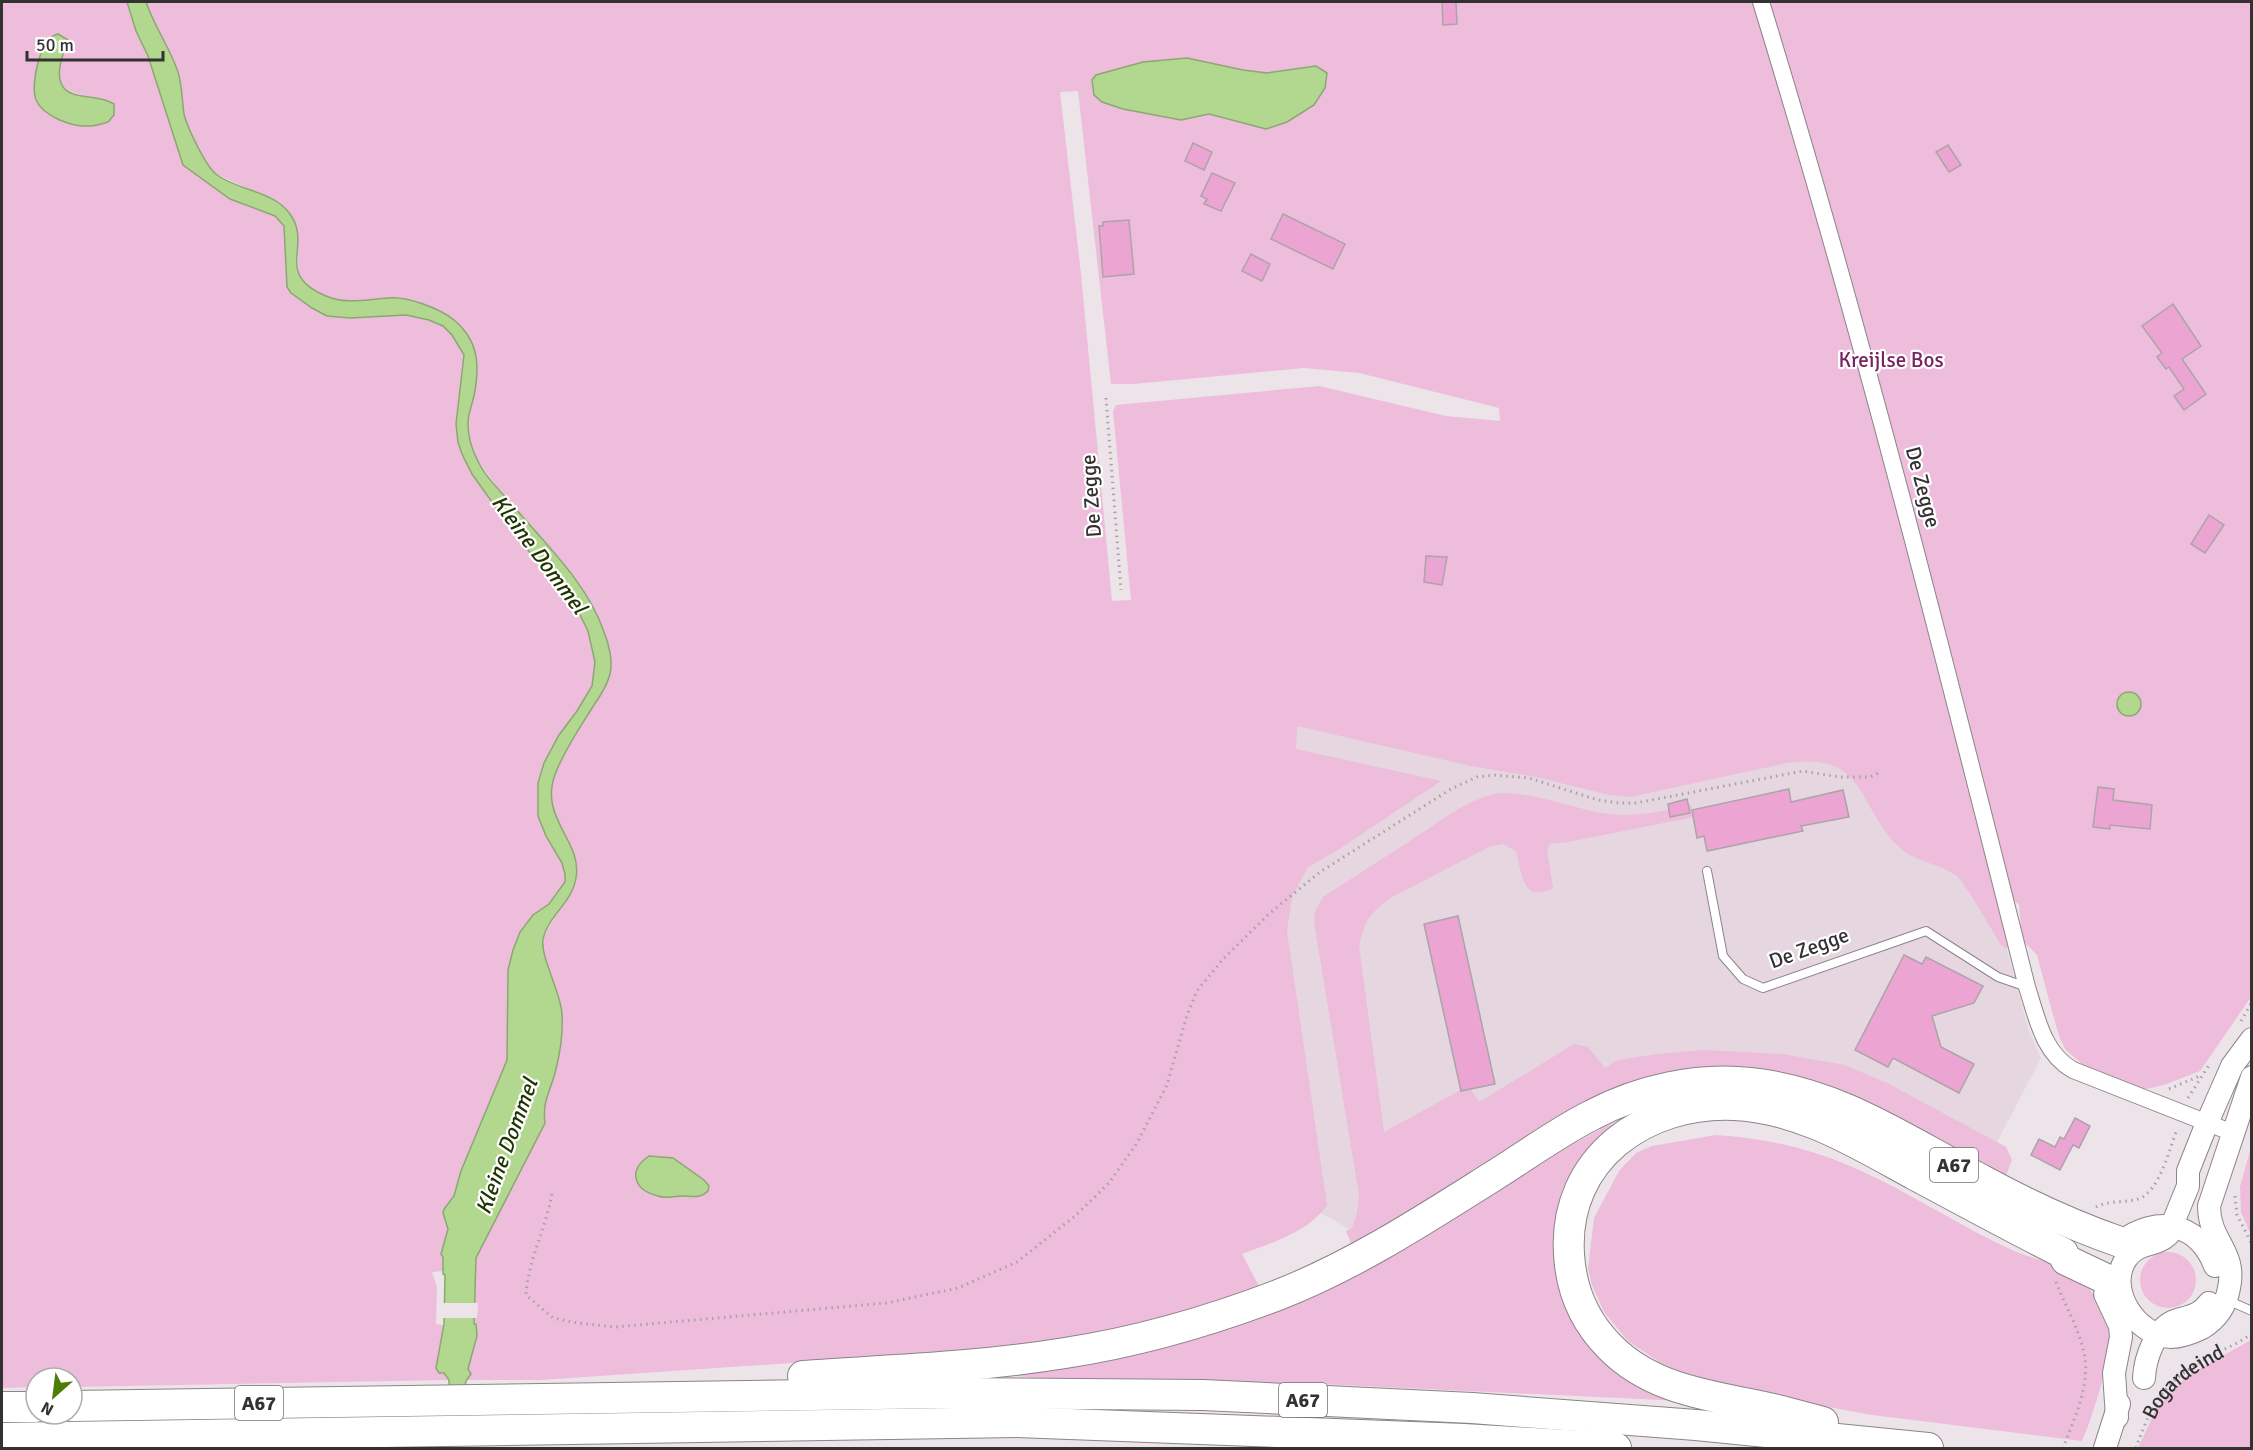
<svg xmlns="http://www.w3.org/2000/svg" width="2253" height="1450" viewBox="0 0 2253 1450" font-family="Signika,sans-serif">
  <rect width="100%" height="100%" fill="#ece4e8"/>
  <polygon fill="#e5d6df" points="1863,699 2003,935 2029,1031 2041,1058 1997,1142 1727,1066 1358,1234 1312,1208 1271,988 1276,707"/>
  <g fill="#edbddb" fill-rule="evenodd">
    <path d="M2,2H127L136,31L148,56L183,165L230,199L275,216L284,226L287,287L379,315H406L429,320L443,326L452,335L464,355L456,424L462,454L472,474L517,537L577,609L588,631L595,662L592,686L577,711L559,735L544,763L538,783V816L546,836L562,863L565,874V882L549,904L533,915L520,932L513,950L508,970L507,1060L461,1171L454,1196L446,1206L444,1219L448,1229L441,1254L443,1257V1271L432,1272L437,1287L436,1324L443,1325C441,1344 437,1363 449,1380L72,1387V1378H36V1387L2,1388ZM62,55C51,97 77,92 106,100L35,97Z"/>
    <path d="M146,2H2251V997L2200,1071L2164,1085L2142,1090L2088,1069L2066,1050L2060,1039L2050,1004L2037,955L2022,940L2019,904L1994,892L2008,945L2006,949L2001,945C1993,932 1964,881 1956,875C1936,862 1912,862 1895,843C1855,798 1864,753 1787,763L1630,797L1609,795L1536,777L1471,766L1297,726L1296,749L1441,781L1338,850L1308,867L1292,897L1287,931L1327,1205C1309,1232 1271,1243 1242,1254L1261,1290L1208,1306L1086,1335L981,1350L541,1380H467L471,1374L468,1370C470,1355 482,1337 474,1324L476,1258L545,1123L543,1109L556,1068L562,1014L542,948C545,920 571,906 576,879C580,860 567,843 560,828C555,817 550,804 550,792C552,765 590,712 605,687L590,603L576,580L499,490L477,459L469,439L468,421L475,388L452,319L365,301L342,302L325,296L304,285L299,277L297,240L293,218L265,196L216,174L203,159L185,119L178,72L152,19ZM1316,66L1228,120L1209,114L1181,120L1123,109L1102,102L1243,70L1267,73ZM1078,91L1111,384H1133L1304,368L1359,373L1499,408L1500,421L1446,416L1319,386L1116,405L1113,411L1131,600L1112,601L1081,274L1060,92ZM681,1164L704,1180L709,1186L698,1197L680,1196Z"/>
    <path d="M1501,793C1539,793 1572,809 1609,814C1636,818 1665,810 1691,805L1694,817L1568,842L1550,844L1547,849L1553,888C1522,904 1522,873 1516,851L1503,844L1491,846L1390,898C1368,916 1366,918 1359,946L1384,1132L1468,1086L1478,1100L1481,1101L1574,1044L1588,1047L1605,1068L1618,1060L1657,1054L1705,1050L1782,1054L1845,1065L1889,1084L2006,1147L2012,1160L2003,1184L1676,1081L1353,1248L1346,1231L1352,1228L1357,1213L1359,1195L1314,922L1315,911L1323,897C1354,877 1385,857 1416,837C1442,820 1470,797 1501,793Z"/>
    <polygon points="1645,1115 1594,1153 1565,1288 1683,1401 1321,1384 1039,1378 970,1372 1341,1283 1412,1243 1526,1169 1607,1126"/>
    <path d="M1716,1135C1765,1138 1813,1149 1857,1169C1911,1193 1961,1227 2014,1251C2033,1259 2072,1268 2085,1282C2092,1291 2105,1315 2108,1326C2115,1348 2092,1419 2082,1441L1872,1415L1741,1391L1701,1381L1659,1362L1628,1341L1604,1312L1592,1285L1588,1269L1594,1218L1619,1171L1636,1153L1652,1146Z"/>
    <polygon points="2251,1147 2251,1235 2241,1212 2240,1187"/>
    <circle cx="2168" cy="1280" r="28"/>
    <polygon points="2249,1341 2252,1341 2251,1448 2138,1448 2156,1409 2187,1376"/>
  </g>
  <g fill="#b2d890" stroke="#8ca674" stroke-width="1.5">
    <path d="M127,2H146C154,26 170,48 178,72C182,85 182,100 184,114C187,127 206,167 217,175C239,191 274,191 290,214C313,246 273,274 326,296C347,305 367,299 388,298C407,296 439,308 454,320C479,341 480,365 474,396C472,405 468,414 468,423C468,435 471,447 476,457C483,474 498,489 510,502C543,542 587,582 604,632C609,644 613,661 610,674C607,686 601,695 594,705C581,726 565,749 556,772C537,818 583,840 576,878C572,903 548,916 543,939C540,957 561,992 562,1014C563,1031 560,1053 556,1069C551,1091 542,1100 545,1123L476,1258L474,1324H476L477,1336L468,1369L471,1374L466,1381L451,1448L449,1380L444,1373H439L436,1368L444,1324L445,1275L443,1274V1257L441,1254L448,1229L443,1213L444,1209L454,1196L461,1171L507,1060L508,970L513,950L520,932L533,915L549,904L565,882V874L562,863L546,836L538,816V783L544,763L559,735L577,711L592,686L595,662L588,631L577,609L517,537L472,474L462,454L458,442L456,424L464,355L452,335L443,326L429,320L406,315L350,318L327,316L312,308L291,293L287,287L284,226L275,216L230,199L183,165L148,56L136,31Z"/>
    <path d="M58,34L68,40C61,58 49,89 77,95C90,98 102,97 114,104V115L108,122C102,124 95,126 89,126C72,127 44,117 36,100C30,85 40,37 58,34Z"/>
    <polygon points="1187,58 1243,70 1267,73 1316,66 1327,73 1325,88 1314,105 1287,122 1266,129 1209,114 1181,120 1123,109 1102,102 1094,95 1092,80 1096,75 1143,62"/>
    <circle cx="2129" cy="704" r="12"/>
    <path d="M649,1156L673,1158L704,1180L709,1186L708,1191C700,1199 692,1196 682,1196C674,1196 665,1199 658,1196C634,1190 627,1171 649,1156Z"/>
  </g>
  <polygon fill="#ece4e8" points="442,1303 478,1303 477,1318 441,1318"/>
  <g fill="#eca4d3" stroke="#aba4a8" stroke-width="1.5">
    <polygon points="1442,2 1456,2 1457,24 1443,25"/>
    <polygon points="1193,143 1212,152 1204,170 1185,161"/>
    <polygon points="1948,145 1961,165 1949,172 1936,152"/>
    <polygon points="1212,173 1235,183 1221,211 1204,204 1207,199 1201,196"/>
    <polygon points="1283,214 1345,244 1333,269 1271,239"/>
    <polygon points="1129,220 1134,274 1103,277 1099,226 1103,226 1103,222"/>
    <polygon points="1251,254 1270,264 1262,281 1242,271"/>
    <polygon points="2173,304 2201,346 2182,359 2206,394 2184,410 2174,396 2184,389 2169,367 2166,369 2157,357 2162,353 2142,326"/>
    <polygon points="2209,515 2224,525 2205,553 2191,544"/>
    <polygon points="1426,556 1447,557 1442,585 1424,582"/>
    <polygon points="2098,787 2114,789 2113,800 2152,805 2150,829 2110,825 2110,829 2093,827"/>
    <polygon points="1789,789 1791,802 1843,790 1849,817 1801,826 1803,831 1707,851 1704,836 1697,838 1692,810"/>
    <polygon points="1687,799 1690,813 1670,817 1668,804"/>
    <polygon points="1458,916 1495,1084 1461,1091 1424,924"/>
    <polygon points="1904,955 1922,964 1926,957 1983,986 1974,1003 1932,1016 1941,1047 1974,1064 1959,1093 1893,1058 1888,1067 1855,1050"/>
    <polygon points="2075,1118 2090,1126 2079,1148 2073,1145 2060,1170 2031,1155 2039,1139 2055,1147 2060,1137 2064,1139"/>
  </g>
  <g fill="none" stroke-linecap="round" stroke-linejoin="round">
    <defs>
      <g id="service">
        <polyline points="1707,871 1723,956 1743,979 1763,988 1926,931 1998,977 2027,987"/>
        <polyline points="2227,1300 2252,1311"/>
      </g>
      <path id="minor" d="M1761,2C1861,327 1944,657 2027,987C2037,1018 2043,1053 2073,1070L2233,1133"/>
      <g id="secondary">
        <path d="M2252,1039L2232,1066L2207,1123L2188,1171V1186L2168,1235C2156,1247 2138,1241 2126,1259C2106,1289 2136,1336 2171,1337C2182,1337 2192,1333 2202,1328C2217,1319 2226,1306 2229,1288C2237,1251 2209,1242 2209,1206L2252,1077"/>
        <path d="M2121,1242C2157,1215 2198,1222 2215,1266"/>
        <polyline points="2105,1294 2120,1326 2121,1337 2114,1373 2117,1417"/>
        <path d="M2144,1378C2145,1358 2156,1326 2177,1320C2191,1316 2200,1315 2209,1303"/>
        <polyline points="2105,1448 2119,1404"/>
      </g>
      <g id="motorway">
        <path d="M803,1376C891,1370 979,1367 1065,1353C1137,1342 1210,1321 1278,1295C1355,1265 1425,1219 1495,1175C1527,1155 1558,1132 1592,1115C1639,1090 1697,1077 1750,1083C1839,1092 1907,1141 1984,1181C2028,1205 2074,1226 2120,1242"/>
        <polyline points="72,1406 944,1393 1203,1395 1472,1408 1696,1425 1928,1448"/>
        <polyline points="2,1407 36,1407"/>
        <path d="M1823,1422C1802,1417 1780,1410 1759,1406C1706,1395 1650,1388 1610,1347C1585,1322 1571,1290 1569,1254C1563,1158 1646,1101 1734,1105C1801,1108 1858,1144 1915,1175C1964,1201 2013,1228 2063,1253L2066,1260L2104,1278"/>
        <polyline points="2,1438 1017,1422 1464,1439 1616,1448"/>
      </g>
    </defs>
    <use href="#service" stroke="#8b8488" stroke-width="10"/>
    <use href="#minor" stroke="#8b8488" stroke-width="18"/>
    <use href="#secondary" stroke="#8b8488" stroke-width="24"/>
    <use href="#motorway" stroke="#8b8488" stroke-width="32"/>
    <g stroke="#a8a1a5" stroke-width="3" stroke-dasharray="1.5 4.5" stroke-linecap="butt">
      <polyline points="1106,398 1121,590"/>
      <polyline points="2241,1021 2252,1002"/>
      <polyline points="2169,1089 2202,1075"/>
      <polyline points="2188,1098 2209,1065"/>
      <path d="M552,1194C546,1228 528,1260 526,1295L553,1318L577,1323L615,1327L886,1303L958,1288L1017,1262L1075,1216L1109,1183L1137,1143L1167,1085L1187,1015L1197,991L1223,959L1270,913L1320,872L1451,789L1477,777L1494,775L1529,778L1598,800L1619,803H1636L1803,771L1839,777H1870L1881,772"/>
      <polyline points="2235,1196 2237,1215 2252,1244"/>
      <path d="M2096,1207C2109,1200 2125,1203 2138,1199C2159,1193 2170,1148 2177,1129"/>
      <path d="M2056,1282C2065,1305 2079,1329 2084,1353C2091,1385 2074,1419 2063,1448"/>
      <path id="s1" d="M2136,1448C2154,1397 2166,1380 2215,1354C2226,1348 2242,1342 2252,1333"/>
    </g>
    <use href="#service" stroke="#fff" stroke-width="8"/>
    <use href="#minor" stroke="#fff" stroke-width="16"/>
    <use href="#secondary" stroke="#fff" stroke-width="22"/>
    <use href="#motorway" stroke="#fff" stroke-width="30"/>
  </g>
  <g text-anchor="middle" stroke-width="4.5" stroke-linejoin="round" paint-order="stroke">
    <g fill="#fff" stroke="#716f70" stroke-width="1.5">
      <rect x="1930" y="1148" width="48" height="34" rx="4.5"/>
      <rect x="1279" y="1383" width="48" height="34" rx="4.5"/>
      <rect x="235" y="1386" width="48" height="34" rx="4.5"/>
    </g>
    <g font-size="20" font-weight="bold" fill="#343133">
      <text x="1954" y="1172">A67</text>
      <text x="1303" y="1407">A67</text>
      <text x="259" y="1410">A67</text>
    </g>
    <g font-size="21" fill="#762360" stroke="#fff">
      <text x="1891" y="367">Kreijlse Bos</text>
    </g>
    <g font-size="21" fill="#343133" stroke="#fff">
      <text transform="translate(1923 487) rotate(75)" y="7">De Zegge</text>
      <text transform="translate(1091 496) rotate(-94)" y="7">De Zegge</text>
      <text transform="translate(1809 948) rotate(-20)" y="7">De Zegge</text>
      <text dy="7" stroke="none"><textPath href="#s1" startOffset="84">Bogardeind</textPath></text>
    </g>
    <g font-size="22" font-style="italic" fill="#1f3501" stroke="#fff">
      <text transform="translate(540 554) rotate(53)" y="8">Kleine Dommel</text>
      <text transform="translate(506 1146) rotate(-70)" y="8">Kleine Dommel</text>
    </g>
  </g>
  <rect width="2253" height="1450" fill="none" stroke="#343133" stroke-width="6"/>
  <g transform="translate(54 1396) rotate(208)"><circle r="28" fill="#ffffff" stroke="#aeadad" stroke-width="1.5"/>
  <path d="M0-4.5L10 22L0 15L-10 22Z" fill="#4e7d07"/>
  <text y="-9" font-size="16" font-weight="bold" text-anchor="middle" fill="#343133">N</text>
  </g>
  <path d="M27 51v9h136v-9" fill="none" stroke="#343133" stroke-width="3"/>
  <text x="36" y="51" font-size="18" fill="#343133" stroke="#ffffff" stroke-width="4.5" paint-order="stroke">50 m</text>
</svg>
